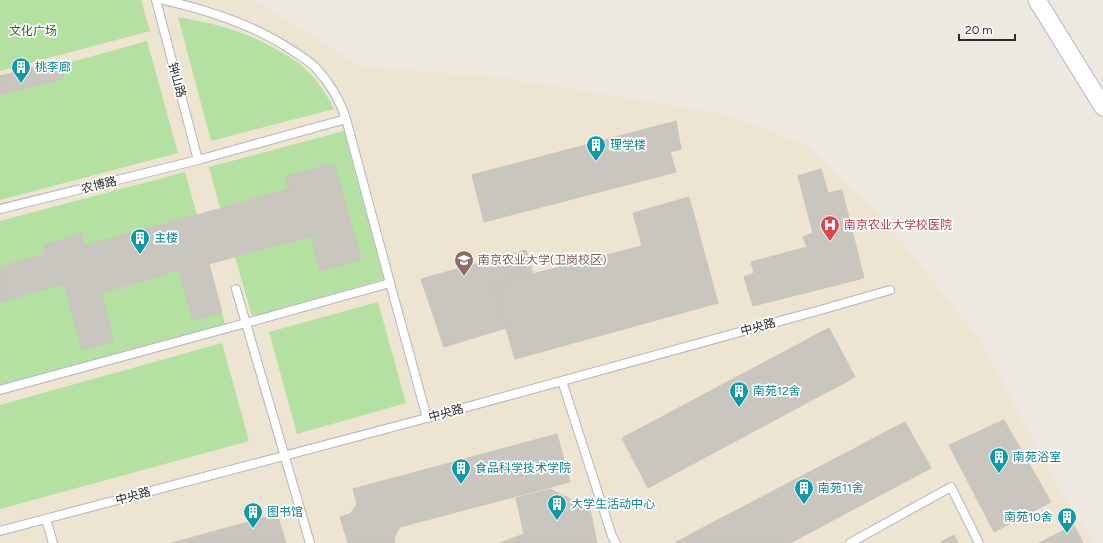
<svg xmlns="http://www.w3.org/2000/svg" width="1103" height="543" viewBox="0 0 1103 543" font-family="Figtree,'Noto Sans SC',sans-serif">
  <rect width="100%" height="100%" fill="#ede8e0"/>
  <polygon fill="#ede5d1" points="0,0 254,0 362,67 498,77 726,115 806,145 878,213 980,340 1061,492 1095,543 0,543"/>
  <g fill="#b4e0a1">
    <polygon points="0,0 141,0 150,31 0,71"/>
    <path d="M178,17C216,24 243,30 277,50C287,55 297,61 305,69C318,80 326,94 334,109L211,141Z"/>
    <polygon points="147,41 178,153 0,200 0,95 64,78 60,65"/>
    <polygon points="344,131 384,279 252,316 235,257 311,236 320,270 361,259 334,163 286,177 289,189 220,208 209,167"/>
    <polygon points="185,172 197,215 84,246 80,234 43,245 46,254 0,267 0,221"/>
    <polygon points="179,270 222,312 225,325 0,385 0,302 64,284 82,350 114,341 101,293"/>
    <polygon points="378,302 406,403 297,434 269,332"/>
    <polygon points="222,343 249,441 0,509 0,405"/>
  </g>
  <g fill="#c9c6bf" stroke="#c9c4ba">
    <polygon points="59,61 64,78 0,95 0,76"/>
    <polygon points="676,121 681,149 670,152 676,172 484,222 472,175"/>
    <polygon points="334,163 361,259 320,271 311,236 209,264 222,312 193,320 179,270 101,293 114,341 82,350 64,284 0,302 0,267 46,254 43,245 81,234 84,246 197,215 289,189 285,177"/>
    <polygon points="821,169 828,193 842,190 864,278 753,306 744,277 754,273 751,262 807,247 803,237 813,233 798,176"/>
    <polygon points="689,197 718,303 515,359 493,284 642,246 633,213"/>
    <polygon points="526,250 533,274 493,284 506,328 444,347 421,279"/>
    <polygon points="829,328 855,377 648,488 622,438"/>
    <polygon points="1004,420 1051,502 994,532 949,445"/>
    <polygon points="905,422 931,468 790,543 676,543 676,542"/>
    <polygon points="557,434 570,482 400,527 394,538 395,543 348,543 340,517 350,514 357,504 353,489"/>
    <polygon points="550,489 590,509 597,543 500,543 524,534 516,498"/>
    <polygon points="277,514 286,543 172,543"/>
    <polygon points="1074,525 1083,543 1039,543"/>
    <polygon points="954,535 958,543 939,543"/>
  </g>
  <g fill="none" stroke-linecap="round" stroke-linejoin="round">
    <defs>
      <g id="service">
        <polyline points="156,0 198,160"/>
        <path d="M164,0C208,10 252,24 290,49C299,55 308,60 315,67C329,82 340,100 346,119"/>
        <polyline points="0,209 198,160 346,119 390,283"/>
        <polyline points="236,289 310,543"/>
        <polyline points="562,381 612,536 616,543"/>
        <polyline points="0,390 246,323 390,283 427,418"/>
        <polyline points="46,519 53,543"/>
        <polyline points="0,531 427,418 824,309 890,290"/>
        <polyline points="850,543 951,487 979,543"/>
      </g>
      <polyline id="minor" points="1037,0 1103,107"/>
    </defs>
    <use href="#service" stroke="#b4b6bf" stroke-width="10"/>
    <use href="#minor" stroke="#b4b6bf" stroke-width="19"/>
    <use href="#service" stroke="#fff" stroke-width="8"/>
    <use href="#minor" stroke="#fff" stroke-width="17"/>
  </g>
  <defs>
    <symbol id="building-pin" viewBox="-11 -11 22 30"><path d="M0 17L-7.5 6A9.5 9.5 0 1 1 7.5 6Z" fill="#0f9aa8" stroke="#fff"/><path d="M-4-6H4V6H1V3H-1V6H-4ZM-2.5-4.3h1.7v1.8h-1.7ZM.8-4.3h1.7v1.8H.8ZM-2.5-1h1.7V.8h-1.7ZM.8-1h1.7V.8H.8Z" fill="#fff"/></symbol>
    <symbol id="hospital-pin" viewBox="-11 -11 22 30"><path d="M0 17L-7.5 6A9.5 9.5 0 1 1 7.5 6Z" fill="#e0444e" stroke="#fff"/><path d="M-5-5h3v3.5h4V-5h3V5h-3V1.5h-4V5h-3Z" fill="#fff"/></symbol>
    <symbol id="university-pin" viewBox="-11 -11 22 30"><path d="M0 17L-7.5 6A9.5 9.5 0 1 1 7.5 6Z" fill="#8d6e63" stroke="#fff"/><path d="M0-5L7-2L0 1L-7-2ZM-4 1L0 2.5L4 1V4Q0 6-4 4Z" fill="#fff"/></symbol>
  </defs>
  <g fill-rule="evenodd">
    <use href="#building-pin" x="10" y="56" width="22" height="30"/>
    <use href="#building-pin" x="585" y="134" width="22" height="30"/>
    <use href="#hospital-pin" x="819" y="214" width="22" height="30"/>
    <use href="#building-pin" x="129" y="227" width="22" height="30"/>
    <use href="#university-pin" x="453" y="249" width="22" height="30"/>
    <use href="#building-pin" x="728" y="380" width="22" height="30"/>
    <use href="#building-pin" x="988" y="446" width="22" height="30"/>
    <use href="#building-pin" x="450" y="457" width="22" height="30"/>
    <use href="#building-pin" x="793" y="477" width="22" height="30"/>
    <use href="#building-pin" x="546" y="493" width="22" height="30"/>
    <use href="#building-pin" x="242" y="501" width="22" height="30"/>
    <use href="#building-pin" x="1056" y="506" width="22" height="30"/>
  </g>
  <g text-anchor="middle" stroke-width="3.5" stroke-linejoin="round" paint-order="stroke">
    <g font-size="12" fill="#2c6720" stroke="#fff">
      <text x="33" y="35">文化广场</text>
    </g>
    <g font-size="12" fill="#0d838f" stroke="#fff" text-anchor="start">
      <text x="35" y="71">桃李廊</text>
      <text x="610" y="149">理学楼</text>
      <text x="154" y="242">主楼</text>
      <text x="753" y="395">南苑12舍</text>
      <text x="1013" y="461">南苑浴室</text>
      <text x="475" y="472">食品科学技术学院</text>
      <text x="818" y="492">南苑11舍</text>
      <text x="571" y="508">大学生活动中心</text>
      <text x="267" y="516">图书馆</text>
      <text x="1053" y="521" text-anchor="end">南苑10舍</text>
    </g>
    <g font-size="12" fill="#2d2d2d" stroke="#fff">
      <text transform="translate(177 80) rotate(75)" y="4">钟山路</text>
      <text transform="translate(99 185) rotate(-14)" y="4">农博路</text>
      <text transform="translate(758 327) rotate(-15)" y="4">中央路</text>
      <text transform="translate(446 413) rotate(-15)" y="4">中央路</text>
      <text transform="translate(133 496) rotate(-15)" y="4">中央路</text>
    </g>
    <g font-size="12" fill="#be3a42" stroke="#fff" text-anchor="start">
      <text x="844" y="229">南京农业大学校医院</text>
    </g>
    <g font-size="12" fill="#785e54" stroke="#fff" text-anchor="start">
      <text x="478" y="264">南京农业大学(卫岗校区)</text>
    </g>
  </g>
  <path d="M959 34v6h56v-6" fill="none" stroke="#2d2d2d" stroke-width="2"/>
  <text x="965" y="34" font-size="12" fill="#2d2d2d" stroke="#ffffff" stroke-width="3" paint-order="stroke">20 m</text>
</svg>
